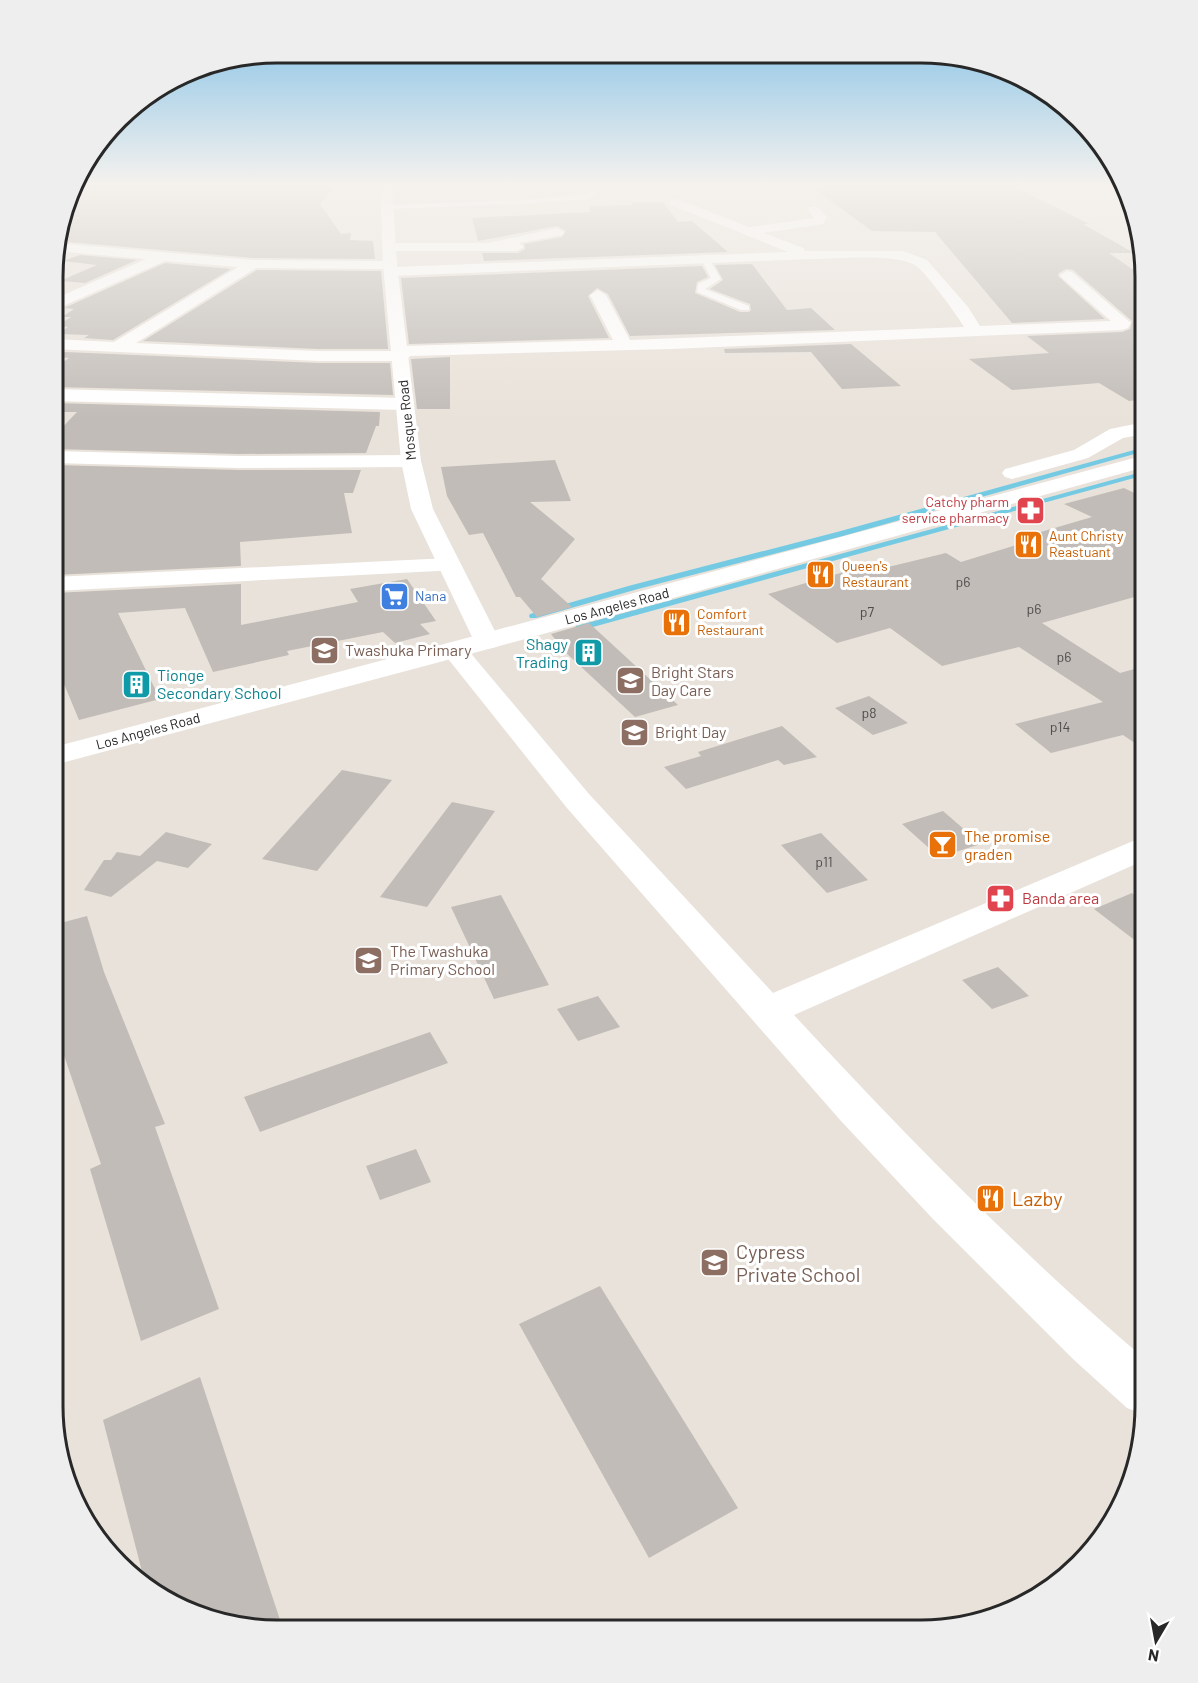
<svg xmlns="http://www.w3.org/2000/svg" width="1198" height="1683" viewBox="0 0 1198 1683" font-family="Barlow,sans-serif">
  <rect width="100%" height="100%" fill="#e9e2da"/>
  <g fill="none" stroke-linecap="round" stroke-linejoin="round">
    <g fill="#75cae3" fill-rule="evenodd">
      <polygon points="1145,447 1145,451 843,536 638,589 536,618 530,618 529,616 530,614 632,585 837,532"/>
      <polygon points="1145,471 1145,475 582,630 576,630 575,628 576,626"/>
    </g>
  </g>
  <g fill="#c1bcb7">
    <polygon points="76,183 337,183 320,204 341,234 351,233 350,240 373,241 375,259 253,258 57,241"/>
    <polygon points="806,183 1007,183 1089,224 1083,224 1134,253 1109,253 1145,278 1145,399 1129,401 1099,383 1012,390 969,359 1049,353 1027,336 1122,332 1130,329 1132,321 1073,270 1066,269 1059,273 1058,276 1105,319 1012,323 935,232 872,231"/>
    <polygon points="631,202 663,202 678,222 692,221 728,252 484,261 482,253 518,253 525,249 524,244 562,237 566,231 557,226 478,241 472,218 591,212 589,206 633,205"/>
    <polygon points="80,255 137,260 85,283 60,281 97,265 63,261"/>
    <polygon points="165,263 231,269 113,340 84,338 89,335 58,334 68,327 57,326 71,317 62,317 74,309 64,308"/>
    <polygon points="752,264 787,310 811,308 835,330 630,336 608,294 597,288 588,296 609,338 409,344 401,278 702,266 708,277 697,282 695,293 740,312 749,312 751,310 750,304 710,289 723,280 715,265"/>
    <polygon points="257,270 381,271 388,349 318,349 143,341"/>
    <polygon points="851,344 901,386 842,389 811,352 725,353 724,349"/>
    <polygon points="65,352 318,363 390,363 393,395 54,387 54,368 69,358 57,357"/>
    <polygon points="450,357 450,409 417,409 411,359"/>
    <polygon points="54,403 380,412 379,426 376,426 366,453 239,454 54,449 54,436 77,412 54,412"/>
    <polygon points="555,460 571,501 530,502 575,539 541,579 572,607 537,617 520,597 516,597 483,533 469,535 447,496 441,467"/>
    <polygon points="54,465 239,470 361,470 353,493 344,493 352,533 240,542 241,566 54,575"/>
    <polygon points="1124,488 1145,498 1145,594 1042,623 1120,673 1145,666 1145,750 1123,735 1051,753 1015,724 1103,702 1019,647 942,666 890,628 837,643 768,594 875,563 884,568 946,553 961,562 1042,537 1034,534 1092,517 1064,504"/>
    <polygon points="407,579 436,621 420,624 430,634 395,643 383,632 287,651 289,655 213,672 185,608 118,613 160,699 79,720 54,660 54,593 241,584 241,625 358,602 350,589"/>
    <polygon points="589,623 678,705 635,717 564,651 551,634"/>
    <polygon points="869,696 908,723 873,735 835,708"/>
    <polygon points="782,726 817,757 784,765 778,760 686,789 664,767 701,756 698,752"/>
    <polygon points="342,770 392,780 317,871 262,859"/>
    <polygon points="452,802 495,811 427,907 380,897"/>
    <polygon points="943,811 981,844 939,857 902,824"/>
    <polygon points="166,832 212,844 188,868 157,861 111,897 84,890 104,860 111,860 117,852 140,856"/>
    <polygon points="821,833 868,880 827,893 781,845"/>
    <polygon points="1132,893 1145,903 1145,948 1094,909"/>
    <polygon points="501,895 549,985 494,999 451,907"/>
    <polygon points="87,916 104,972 165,1124 155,1127 219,1309 141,1341 90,1169 101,1164 53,1023 53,925"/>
    <polygon points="998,967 1029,996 992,1009 962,980"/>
    <polygon points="598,996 620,1027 578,1041 557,1009"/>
    <polygon points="430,1032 448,1063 260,1132 244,1097"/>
    <polygon points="416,1149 431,1182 380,1200 366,1166"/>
    <polygon points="600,1286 738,1508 649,1558 519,1324"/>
    <polygon points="200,1377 283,1629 248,1629 192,1614 146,1587 103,1420"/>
  </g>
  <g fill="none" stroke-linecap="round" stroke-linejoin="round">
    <g fill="#fff" fill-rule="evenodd">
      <polygon points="573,183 617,183 590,187 595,190 595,195 588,199 524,204 387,209 383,207 387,205 524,200 587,194 587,191"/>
      <polygon points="705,256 708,257 721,279 705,289 749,306 749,310 741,310 697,292 698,284 711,278 701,259"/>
    </g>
    <g fill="#fff" fill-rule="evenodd">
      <path d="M675,198L749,227L814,218L808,210L810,207H818L827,217L823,224L764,233L803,248L805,251H903L927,260L968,307L980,326L1111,321L1062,278L1060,275L1067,271L1072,272L1131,323L1128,328L1122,330L670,349L410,356L407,360L401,361H318L54,349V339L114,342L238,267L165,261L54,310V299L146,259L55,251L56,243L253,260L390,261L395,262L397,265L395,267L788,252L671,205L669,202ZM809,259C835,259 894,253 915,265C924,270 958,316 964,327L630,340L606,295L598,290L590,295L613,340L401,346L393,351H318L136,343L256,268L386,269L384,272L386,275L391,276Z"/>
      <polygon points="557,228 564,232 562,235 519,243 524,247 517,251 389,251 382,247 389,243 488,243"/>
      <polygon points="54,389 405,398 412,400 414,404 412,408 405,410 54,401"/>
      <polygon points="1145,422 1145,434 1123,438 1088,458 1012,479 1005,477 1002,473 1005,469 1074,450 1110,429"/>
      <polygon points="54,451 239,456 411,455 418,457 421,461 418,465 411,467 239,468 54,463"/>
      <polygon points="449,558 457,560 461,565 457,570 54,591 54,577"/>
      <path d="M454,642L463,644L589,794L773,993L1133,841L1145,838V860L794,1015C905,1135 1020,1253 1145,1359V1415L1127,1408L1073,1359L933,1219L841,1121L567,808L441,650L445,644Z"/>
    </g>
    <polygon fill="#fff" fill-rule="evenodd" points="380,183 392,183 397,265 421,461 433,509 500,641 496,647 487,649 478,647 474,641 411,509 401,461 383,265"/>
    <polygon fill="#fff" fill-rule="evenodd" points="1145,455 1145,467 496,647 54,765 54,747 478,635"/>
  </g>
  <linearGradient id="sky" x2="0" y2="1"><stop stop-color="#7abde6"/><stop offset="0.44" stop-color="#f5f2ee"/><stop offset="1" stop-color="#f5f2ee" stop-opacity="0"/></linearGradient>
  <rect width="1198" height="419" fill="url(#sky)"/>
  <defs>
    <symbol id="pharmacy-square" viewBox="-11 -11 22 22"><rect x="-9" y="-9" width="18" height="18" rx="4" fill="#e0444e" stroke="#fff"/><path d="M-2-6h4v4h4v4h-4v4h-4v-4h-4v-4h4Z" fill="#fff"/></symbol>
    <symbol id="restaurant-square" viewBox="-11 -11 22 22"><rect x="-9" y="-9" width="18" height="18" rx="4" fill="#e8710a" stroke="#fff"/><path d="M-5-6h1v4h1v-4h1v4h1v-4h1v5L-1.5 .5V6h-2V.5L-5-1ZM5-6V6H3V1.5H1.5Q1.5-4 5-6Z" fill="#fff"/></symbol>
    <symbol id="supermarket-square" viewBox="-11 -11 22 22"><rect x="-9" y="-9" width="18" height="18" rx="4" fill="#3f7fe0" stroke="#fff"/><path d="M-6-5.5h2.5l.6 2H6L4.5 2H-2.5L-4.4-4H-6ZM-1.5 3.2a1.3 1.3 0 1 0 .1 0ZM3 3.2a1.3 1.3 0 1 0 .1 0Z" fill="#fff"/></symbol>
    <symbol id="school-square" viewBox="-11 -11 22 22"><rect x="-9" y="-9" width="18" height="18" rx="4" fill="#8d6e63" stroke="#fff"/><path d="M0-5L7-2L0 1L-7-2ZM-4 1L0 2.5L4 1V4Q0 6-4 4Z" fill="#fff"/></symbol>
    <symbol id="building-square" viewBox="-11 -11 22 22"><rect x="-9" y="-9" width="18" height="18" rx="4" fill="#0f9aa8" stroke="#fff"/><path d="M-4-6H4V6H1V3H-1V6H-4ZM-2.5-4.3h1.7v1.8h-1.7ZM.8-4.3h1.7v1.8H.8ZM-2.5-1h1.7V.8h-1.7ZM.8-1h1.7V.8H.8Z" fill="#fff"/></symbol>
    <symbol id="bar-square" viewBox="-11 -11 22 22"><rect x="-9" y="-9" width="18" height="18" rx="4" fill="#e8710a" stroke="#fff"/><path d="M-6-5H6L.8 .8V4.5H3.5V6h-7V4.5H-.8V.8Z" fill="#fff"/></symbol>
  </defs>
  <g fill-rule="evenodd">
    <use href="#pharmacy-square" x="1014" y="494" width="33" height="33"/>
    <use href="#restaurant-square" x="1012" y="528" width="33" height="33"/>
    <use href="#restaurant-square" x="804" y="558" width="33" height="33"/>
    <use href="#supermarket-square" x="378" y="580" width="33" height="33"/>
    <use href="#restaurant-square" x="660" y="606" width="33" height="33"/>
    <use href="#school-square" x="308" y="634" width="33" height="33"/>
    <use href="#building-square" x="572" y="636" width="33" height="33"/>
    <use href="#school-square" x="614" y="664" width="33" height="33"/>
    <use href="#building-square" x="120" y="668" width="33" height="33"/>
    <use href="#school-square" x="618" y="716" width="33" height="33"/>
    <use href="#bar-square" x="926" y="828" width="33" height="33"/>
    <use href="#pharmacy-square" x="984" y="882" width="33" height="33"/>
    <use href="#school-square" x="352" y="944" width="33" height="33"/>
    <use href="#restaurant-square" x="974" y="1182" width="33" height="33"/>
    <use href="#school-square" x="698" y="1246" width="33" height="33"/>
  </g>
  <g text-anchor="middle" stroke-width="6" stroke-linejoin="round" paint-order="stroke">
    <g font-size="14" fill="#282828" stroke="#fff">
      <text transform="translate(407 420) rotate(-96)" y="5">Mosque Road</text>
      <text transform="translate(617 606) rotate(-15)" y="5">Los Angeles Road</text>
      <text transform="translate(148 731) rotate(-15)" y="5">Los Angeles Road</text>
    </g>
    <g font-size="14" fill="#be3a42" stroke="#fff" text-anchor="end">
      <text x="1009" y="507">Catchy pharm<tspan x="1009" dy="16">service pharmacy</tspan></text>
    </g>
    <g font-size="14" fill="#c56008" stroke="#fff" text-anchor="start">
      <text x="1049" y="541">Aunt Christy<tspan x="1049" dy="16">Reastuant</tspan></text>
      <text x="842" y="571">Queen's<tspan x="842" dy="16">Restaurant</tspan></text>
      <text x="697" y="619">Comfort<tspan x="697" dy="16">Restaurant</tspan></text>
    </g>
    <g font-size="14" fill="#4e4d4c">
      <text x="963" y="587">p6</text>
      <text x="1034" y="614">p6</text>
      <text x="867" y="617">p7</text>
      <text x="1064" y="662">p6</text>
      <text x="869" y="718">p8</text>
      <text x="1060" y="732">p14</text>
      <text x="824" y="867">p11</text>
    </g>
    <g font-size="14" fill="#366cbe" stroke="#fff" text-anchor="start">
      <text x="415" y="601">Nana</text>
    </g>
    <g font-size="16" fill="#0d838f" stroke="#fff" text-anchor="end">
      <text x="568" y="650">Shagy<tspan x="568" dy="18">Trading</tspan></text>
      <text x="157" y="681" text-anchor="start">Tionge<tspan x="157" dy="18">Secondary School</tspan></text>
    </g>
    <g font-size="16" fill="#785e54" stroke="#fff" text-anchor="start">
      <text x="345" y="656">Twashuka Primary</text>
      <text x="651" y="678">Bright Stars<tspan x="651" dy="18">Day Care</tspan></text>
      <text x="655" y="738">Bright Day</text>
      <text x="390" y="957">The Twashuka<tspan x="390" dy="18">Primary School</tspan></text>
    </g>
    <g font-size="16" fill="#c56008" stroke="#fff" text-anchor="start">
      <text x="964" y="842">The promise<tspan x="964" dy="18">graden</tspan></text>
    </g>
    <g font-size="16" fill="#be3a42" stroke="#fff" text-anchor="start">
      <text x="1022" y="904">Banda area</text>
    </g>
    <g font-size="20" fill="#c56008" stroke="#fff" text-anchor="start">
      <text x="1012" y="1206">Lazby</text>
    </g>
    <g font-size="20" fill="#785e54" stroke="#fff" text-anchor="start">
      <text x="736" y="1259">Cypress<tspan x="736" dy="23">Private School</tspan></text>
    </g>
  </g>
  <path d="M0 0H1198V1683H0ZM277 63H921A214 214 0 0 1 1135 277V1406A214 214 0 0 1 921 1620H277A214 214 0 0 1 63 1406V277A214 214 0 0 1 277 63Z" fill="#eee" fill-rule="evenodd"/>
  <path fill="none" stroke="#282828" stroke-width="3" d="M277 63H921A214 214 0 0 1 1135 277V1406A214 214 0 0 1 921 1620H277A214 214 0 0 1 63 1406V277A214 214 0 0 1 277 63Z"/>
  <g transform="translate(1156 1641) rotate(190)" stroke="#ffffff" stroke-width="4.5" paint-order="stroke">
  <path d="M0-4.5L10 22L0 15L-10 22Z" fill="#282828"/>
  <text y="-9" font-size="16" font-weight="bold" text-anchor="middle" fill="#282828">N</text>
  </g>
</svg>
